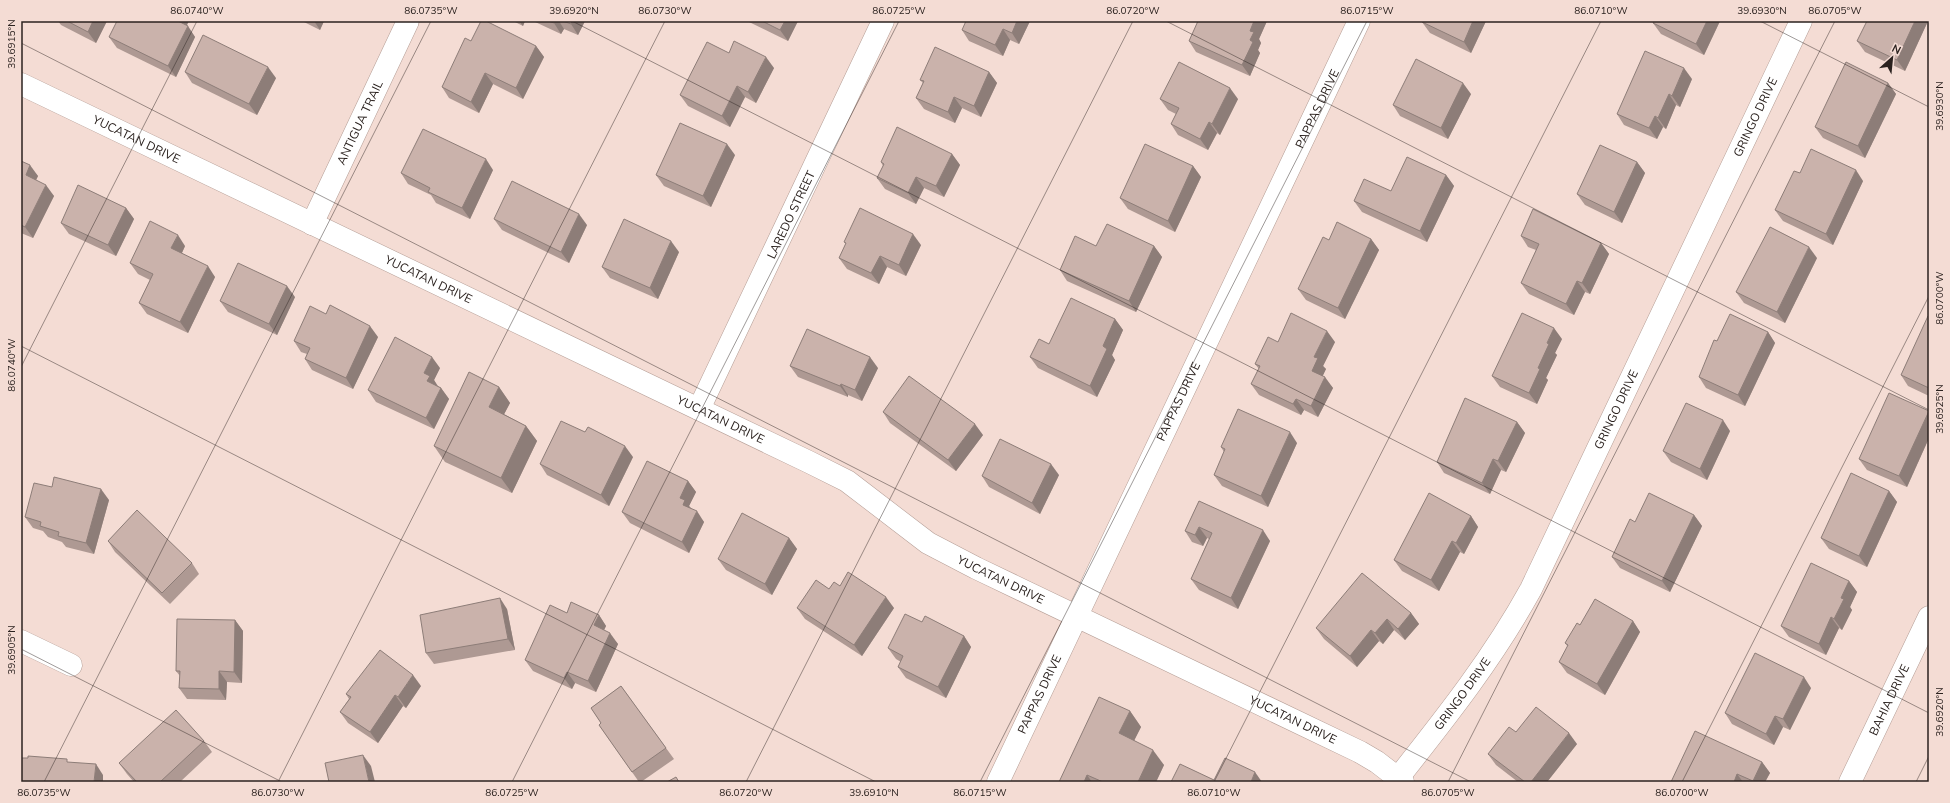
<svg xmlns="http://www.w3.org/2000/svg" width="1950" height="803" viewBox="0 0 1950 803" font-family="Mulish,sans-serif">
  <rect width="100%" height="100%" fill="#f4dcd4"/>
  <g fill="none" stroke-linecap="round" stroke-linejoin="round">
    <defs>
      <g id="minor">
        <path id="s1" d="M21,84L809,462L847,481L928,543L976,568L1360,752L1377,762L1403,782"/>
        <path id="s2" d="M312,224L408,21"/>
        <path id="s3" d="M699,409L883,21"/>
        <polyline points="21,641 71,665"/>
        <path id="s4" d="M1398,778C1447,716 1493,658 1531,589L1801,21"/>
        <path id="s5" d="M998,782L1359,21"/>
        <path id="s6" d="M1850,782L1929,617"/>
      </g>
    </defs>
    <use href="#minor" stroke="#b59e96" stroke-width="23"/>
    <use href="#minor" stroke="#fff" stroke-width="22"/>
  </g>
  <g fill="#ae9993">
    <polygon points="58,21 107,21 96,43 61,25"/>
    <polygon points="302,21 324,21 320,30"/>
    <polygon points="513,21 525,21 523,26"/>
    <polygon points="533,21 585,21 578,35 564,29 561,34"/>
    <polygon points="747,21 798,21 788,41"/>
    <polygon points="1030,21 1019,44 1010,40 1003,56 969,41 962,30"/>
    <polygon points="1198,21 1267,21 1259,39 1261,43 1258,50 1260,53 1250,76 1196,52 1189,41"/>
    <polygon points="1486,21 1471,53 1430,33 1422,22"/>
    <polygon points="1720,21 1704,55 1661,34 1653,23"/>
    <polygon points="1928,21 1905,71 1865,52 1857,41"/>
    <polygon points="187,26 195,37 176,77 117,48 109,37"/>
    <polygon points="471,41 536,46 544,57 523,99 493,84 479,113 449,98 442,87"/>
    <polygon points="729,53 774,68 756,103 745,97 730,127 688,106 680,95"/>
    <polygon points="185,72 276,78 257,115 192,83"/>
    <polygon points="989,72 997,83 981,117 962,108 955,123 924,109 916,98 923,83 920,80"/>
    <polygon points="1692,79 1680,107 1676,105 1666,129 1663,127 1657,139 1624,125 1617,114"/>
    <polygon points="1888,83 1896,94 1865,158 1823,138 1815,127"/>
    <polygon points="1471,94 1448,139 1400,116 1393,105"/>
    <polygon points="1160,99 1238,99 1220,135 1217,133 1208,150 1178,135 1171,124 1176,114 1168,110"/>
    <polygon points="952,154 960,165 944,197 924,188 916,204 885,189 877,178 883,166 881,162"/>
    <polygon points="735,155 711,207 664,186 656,175"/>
    <polygon points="21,161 38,176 36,180 54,196 33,238 21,233"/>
    <polygon points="1637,162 1645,173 1622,223 1585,205 1577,194"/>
    <polygon points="1193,166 1201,177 1175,232 1128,209 1120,198"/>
    <polygon points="493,170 470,219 436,203 431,195 408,184 401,173"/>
    <polygon points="1800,173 1863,181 1833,245 1783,221 1775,210"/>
    <polygon points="1446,175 1454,186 1427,242 1362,212 1354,201 1391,191"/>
    <polygon points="126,208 134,219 116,256 69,234 61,223"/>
    <polygon points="494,219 587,225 569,263 502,230"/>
    <polygon points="1521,236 1601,243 1609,254 1590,294 1585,292 1574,315 1529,294 1521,283 1536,250 1528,247"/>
    <polygon points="1371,239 1379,250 1345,319 1306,300 1298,289 1329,240"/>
    <polygon points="844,242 921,245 906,276 887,267 879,284 847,269 839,258 846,244"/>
    <polygon points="185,246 182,253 215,277 188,333 147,314 139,303 150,280 138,274 130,263"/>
    <polygon points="1096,246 1154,246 1162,257 1136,312 1067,281 1060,270"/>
    <polygon points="679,252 658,299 610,278 602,267"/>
    <polygon points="1817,258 1785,323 1744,303 1736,292"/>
    <polygon points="295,297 277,335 228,312 220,301"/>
    <polygon points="326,314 378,337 353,389 312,370 305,359 307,354 301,352 294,341"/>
    <polygon points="1929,317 1929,396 1908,386 1901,375"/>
    <polygon points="1115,319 1123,330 1112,355 1115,360 1097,397 1038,368 1030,357"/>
    <polygon points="1768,332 1775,343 1745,406 1706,388 1699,377 1717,341"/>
    <polygon points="1562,339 1555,353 1557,355 1546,378 1548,380 1537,404 1500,387 1492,376"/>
    <polygon points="1278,342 1335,342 1323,366 1326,369 1322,376 1333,388 1318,417 1304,410 1301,415 1259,395 1251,384 1259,369 1255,364"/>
    <polygon points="790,366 878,368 862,401 848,395 848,397 798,377"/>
    <polygon points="440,368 434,380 438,386 441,388 449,399 434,429 376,402 368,390"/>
    <polygon points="499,387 510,403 504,414 526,426 537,441 512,493 445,462 434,446"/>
    <polygon points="883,412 983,435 956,471 890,423"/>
    <polygon points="1929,412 1929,438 1907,487 1867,470 1859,459"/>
    <polygon points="1517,422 1525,433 1506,472 1501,470 1490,494 1444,473 1437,462"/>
    <polygon points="1730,431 1707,480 1671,462 1663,451"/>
    <polygon points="1297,443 1268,507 1222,486 1214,475 1224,452 1221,447"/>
    <polygon points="633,457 609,506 547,475 540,464"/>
    <polygon points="1059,475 1040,514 989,487 982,476"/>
    <polygon points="688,481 696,492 689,506 704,522 689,553 630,523 622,512"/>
    <polygon points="52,487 109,500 94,554 66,547 62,542 48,537 43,531 33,528 25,517"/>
    <polygon points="1889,491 1897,502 1867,567 1829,549 1821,538"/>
    <polygon points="1199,501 1270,541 1238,609 1199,590 1191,579 1209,539 1207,538 1203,546 1192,542 1185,531"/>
    <polygon points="1694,515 1702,526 1670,592 1620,568 1612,557"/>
    <polygon points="1471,516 1478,527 1464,554 1460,552 1439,591 1402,571 1394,560"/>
    <polygon points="789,538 797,549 772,595 726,570 718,559"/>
    <polygon points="108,541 192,563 199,574 170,604 115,552"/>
    <polygon points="1849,581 1857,592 1850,607 1852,610 1842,630 1839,628 1826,655 1789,637 1781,626"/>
    <polygon points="840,586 894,608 862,656 805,619 797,608 829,589"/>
    <polygon points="507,609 515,650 434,664 426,653"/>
    <polygon points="567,613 599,615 606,626 604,630 618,644 596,692 575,683 572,689 533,671 525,660"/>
    <polygon points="1411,613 1419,624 1405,640 1394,630 1383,644 1379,641 1357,667 1324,639 1316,628"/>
    <polygon points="235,620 243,631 242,683 227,682 226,700 187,699 179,688 180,676 176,671"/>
    <polygon points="1633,621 1640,632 1605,695 1567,673 1559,662 1568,647 1565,643 1580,625"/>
    <polygon points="922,622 964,636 971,647 946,698 906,678 898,667 901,662 896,659 888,648"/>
    <polygon points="421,686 406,708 403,706 378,743 348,723 340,712 349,699 346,694"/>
    <polygon points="621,686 674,759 641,782 639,782 599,725 601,723 591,708"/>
    <polygon points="1811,688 1790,730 1783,727 1774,745 1732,724 1725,713"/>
    <polygon points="1130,711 1141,727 1134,740 1164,765 1156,782 1059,782"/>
    <polygon points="1516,732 1577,744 1547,782 1518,782 1496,765 1488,754"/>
    <polygon points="204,741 212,752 180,782 134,782 127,774 119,763"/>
    <polygon points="1762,762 1770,773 1765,782 1671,782"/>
  </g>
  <g fill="#8d7d78">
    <polygon points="93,21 107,21 96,43 88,32"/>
    <polygon points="177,21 189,21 184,31"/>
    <polygon points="314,21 324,21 320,30"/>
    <polygon points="519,21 525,21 523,26"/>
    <polygon points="555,21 559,21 564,29 561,34 554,23"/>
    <polygon points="572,21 585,21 578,35 571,24"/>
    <polygon points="785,21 798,21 788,41 780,30"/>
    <polygon points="1017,21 1030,21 1019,44 1012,33"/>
    <polygon points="1254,21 1267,21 1259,39 1261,43 1258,50 1260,53 1250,76 1242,65 1250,40 1250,31"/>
    <polygon points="1473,21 1486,21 1471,53 1464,42"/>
    <polygon points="1707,21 1720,21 1704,55 1696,44"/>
    <polygon points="1915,21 1928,21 1905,71 1897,60"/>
    <polygon points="188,26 195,37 176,77 168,66"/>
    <polygon points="1003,29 1010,40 1003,56 995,45"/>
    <polygon points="536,46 544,57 523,99 516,88"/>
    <polygon points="766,57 774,68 756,103 748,92"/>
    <polygon points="268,67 276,78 257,115 249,104"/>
    <polygon points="1684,68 1692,79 1680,107 1672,96"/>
    <polygon points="989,72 997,83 981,117 974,106"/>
    <polygon points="485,73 493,84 479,113 471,102"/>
    <polygon points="1463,83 1471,94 1448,139 1441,128"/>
    <polygon points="1888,83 1896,94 1865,158 1858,146"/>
    <polygon points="737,86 745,97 730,127 722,116"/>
    <polygon points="1230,88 1238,99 1220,135 1212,124"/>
    <polygon points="1669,94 1676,105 1666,129 1658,118"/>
    <polygon points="954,97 962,108 955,123 948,112"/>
    <polygon points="1655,116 1663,127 1657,139 1649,128"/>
    <polygon points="1209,122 1217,133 1208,150 1200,139"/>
    <polygon points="727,144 735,155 711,207 703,196"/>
    <polygon points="952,154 960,165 944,197 936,186"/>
    <polygon points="486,159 493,170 470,219 462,208"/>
    <polygon points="1637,162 1645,173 1622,223 1614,212"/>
    <polygon points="30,165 38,176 33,186 26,175"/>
    <polygon points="1193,166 1201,177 1175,232 1168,221"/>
    <polygon points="1856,170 1863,181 1833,245 1826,234"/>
    <polygon points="1446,175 1454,186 1427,242 1420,231"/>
    <polygon points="916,177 924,188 916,204 908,193"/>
    <polygon points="46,185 54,196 33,238 25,227"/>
    <polygon points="126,208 134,219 116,256 108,245"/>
    <polygon points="579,214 587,225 569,263 561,252"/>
    <polygon points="913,234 921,245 906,276 899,265"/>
    <polygon points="178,235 185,246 179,259 171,248"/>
    <polygon points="1371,239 1379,250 1345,319 1338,308"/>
    <polygon points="671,241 679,252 658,299 650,288"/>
    <polygon points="1601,243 1609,254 1590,294 1582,283"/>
    <polygon points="1154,246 1162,257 1136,312 1129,301"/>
    <polygon points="1809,247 1817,258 1785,323 1777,312"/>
    <polygon points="880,256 887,267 879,284 871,273"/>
    <polygon points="208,266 215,277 188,333 180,322"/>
    <polygon points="1577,281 1585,292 1574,315 1566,304"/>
    <polygon points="287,286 295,297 277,335 269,324"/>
    <polygon points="1115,319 1123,330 1112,355 1115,360 1097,397 1090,386 1103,346"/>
    <polygon points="370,326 378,337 353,389 346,378"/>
    <polygon points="1554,328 1562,339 1555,353 1557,355 1546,378 1548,380 1537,404 1529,393 1547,343"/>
    <polygon points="1327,331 1335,342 1323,366 1326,369 1320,382 1312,371 1314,357"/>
    <polygon points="1768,332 1775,343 1745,406 1738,395"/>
    <polygon points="432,357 440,368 434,380 438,387 427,381 424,373"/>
    <polygon points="870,357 878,368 862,401 855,390"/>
    <polygon points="1325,377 1333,388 1318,417 1311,406"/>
    <polygon points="841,384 848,395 848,397 840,386"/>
    <polygon points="499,387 510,403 500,422 489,407"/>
    <polygon points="441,388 449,399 434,429 426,418"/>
    <polygon points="1296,399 1304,410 1301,415 1293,404"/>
    <polygon points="1929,411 1929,438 1907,487 1899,476"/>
    <polygon points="1723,420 1730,431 1707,480 1700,469"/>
    <polygon points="1517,422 1525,433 1506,472 1498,461"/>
    <polygon points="975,424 983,435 956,471 948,460"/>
    <polygon points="526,426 537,441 512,493 501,478"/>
    <polygon points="1290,432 1297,443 1268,507 1261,496"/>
    <polygon points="625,446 633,457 609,506 601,495"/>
    <polygon points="1493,459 1501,470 1490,494 1482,483"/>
    <polygon points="1051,464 1059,475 1040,514 1032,503"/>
    <polygon points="688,481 696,492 689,506 693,511 683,505 680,498"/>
    <polygon points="101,489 109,500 94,554 86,543"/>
    <polygon points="1889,491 1897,502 1867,567 1859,556"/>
    <polygon points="697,511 704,522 689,553 682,542"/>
    <polygon points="1694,515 1702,526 1670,592 1662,581"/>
    <polygon points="1471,516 1478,527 1464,554 1456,543"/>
    <polygon points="1199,527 1207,538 1203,546 1195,535"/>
    <polygon points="1263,530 1270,541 1238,609 1231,598"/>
    <polygon points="789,538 797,549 772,595 765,584"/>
    <polygon points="1452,541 1460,552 1439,591 1431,580"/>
    <polygon points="1849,581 1857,592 1850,607 1852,610 1842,630 1834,619 1841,598"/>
    <polygon points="886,597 894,608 862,656 854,645"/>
    <polygon points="500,598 507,609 515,650 508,639"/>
    <polygon points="1411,613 1419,624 1405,640 1398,629"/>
    <polygon points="599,615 606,626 601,636 594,625"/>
    <polygon points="1831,617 1839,628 1826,655 1819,644"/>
    <polygon points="1387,619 1394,630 1383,644 1375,633"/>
    <polygon points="235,620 243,631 242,683 234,672"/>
    <polygon points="1633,621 1640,632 1605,695 1597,684"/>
    <polygon points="1371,630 1379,641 1357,667 1350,656"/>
    <polygon points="610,633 618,644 596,692 588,681"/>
    <polygon points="964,636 971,647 946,698 938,687"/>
    <polygon points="219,671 227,682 226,700 219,689"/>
    <polygon points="567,672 575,683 572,689 564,678"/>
    <polygon points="413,675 421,686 406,708 398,697"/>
    <polygon points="1804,677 1811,688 1790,730 1783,719"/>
    <polygon points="395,695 403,706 378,743 370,732"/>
    <polygon points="1130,711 1141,727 1130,749 1119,733"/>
    <polygon points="1775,716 1783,727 1774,745 1766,734"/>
    <polygon points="1569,733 1577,744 1547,782 1531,782"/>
    <polygon points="1153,750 1164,765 1156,782 1138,782"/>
    <polygon points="363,755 371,766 375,782 369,782"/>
    <polygon points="1762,762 1770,773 1765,782 1753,782 1753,781"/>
    <polygon points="96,764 103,775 103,782 94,782"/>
    <polygon points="1255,772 1262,782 1251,782"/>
    <polygon points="1737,774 1743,782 1734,782"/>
    <polygon points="1087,775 1092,782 1084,782"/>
  </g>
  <g fill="#cab2ab" stroke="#8d7d78">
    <polygon points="67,21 93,21 88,32"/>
    <polygon points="117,21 178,21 188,26 168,66 109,37"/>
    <polygon points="481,21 486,21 536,46 516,88 485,73 471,102 442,87 465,38 471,41"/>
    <polygon points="549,21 555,21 554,23"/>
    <polygon points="563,21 572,21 571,24"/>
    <polygon points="762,21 785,21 780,30"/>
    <polygon points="966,21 1017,21 1012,33 1003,29 995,45 962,30"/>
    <polygon points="1198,21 1254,21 1250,31 1254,32 1250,40 1253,42 1242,65 1189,41"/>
    <polygon points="1422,21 1473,21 1464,42 1422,22"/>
    <polygon points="1654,21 1707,21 1696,44 1653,23"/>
    <polygon points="1867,21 1915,21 1897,60 1857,41"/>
    <polygon points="203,35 268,67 249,104 185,72"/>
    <polygon points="734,41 766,57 748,92 737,86 722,116 680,95 707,42 729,53"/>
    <polygon points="935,47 989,72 974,106 954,97 948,112 916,98 924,81 920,80"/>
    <polygon points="1645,51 1684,68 1672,96 1669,94 1658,118 1655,116 1649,128 1617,114"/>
    <polygon points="1416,59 1463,83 1441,128 1393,105"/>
    <polygon points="1179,62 1230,88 1212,124 1209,122 1200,139 1171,124 1179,108 1160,99"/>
    <polygon points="1846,62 1888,83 1858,146 1815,127"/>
    <polygon points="680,123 727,144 703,196 656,175"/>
    <polygon points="897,127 952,154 936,186 916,177 908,193 877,178 884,164 881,162"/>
    <polygon points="423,129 486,159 462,208 428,192 430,188 401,173"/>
    <polygon points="1145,144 1193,166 1168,221 1120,198"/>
    <polygon points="1600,145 1637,162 1614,212 1577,194"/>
    <polygon points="1811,149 1856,170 1826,234 1775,210 1794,171 1800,173"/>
    <polygon points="1407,157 1446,175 1420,231 1354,201 1364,179 1391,191"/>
    <polygon points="21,161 30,165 26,175 46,185 25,227 21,225"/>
    <polygon points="512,181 579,214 561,252 494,219"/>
    <polygon points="78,185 126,208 108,245 61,223"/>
    <polygon points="860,208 913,234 899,265 880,256 871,273 839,258 846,243 844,242"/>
    <polygon points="1533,209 1601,243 1582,283 1577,281 1566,304 1521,283 1539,244 1521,236"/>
    <polygon points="624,219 671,241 650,288 602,267"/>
    <polygon points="150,221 178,235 171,248 208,266 180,322 139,303 153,274 130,263"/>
    <polygon points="1337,222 1371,239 1338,308 1298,289 1323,237 1329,240"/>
    <polygon points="1107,224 1154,246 1129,301 1060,270 1075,236 1096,246"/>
    <polygon points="1770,227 1809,247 1777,312 1736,292"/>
    <polygon points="238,263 287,286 269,324 220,301"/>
    <polygon points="1071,298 1115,319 1103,346 1107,349 1090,386 1030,357 1039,339 1049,344"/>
    <polygon points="330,305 370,326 346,378 305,359 310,348 294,341 310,306 326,314"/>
    <polygon points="1291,313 1327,331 1314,357 1318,358 1312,371 1325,377 1311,406 1296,399 1293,404 1251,384 1260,366 1255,364 1268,337 1278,342"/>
    <polygon points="1522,313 1554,328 1547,343 1549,344 1538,368 1540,369 1529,393 1492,376"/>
    <polygon points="1730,314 1768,332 1738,395 1699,377 1714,340 1717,341"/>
    <polygon points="1928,316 1929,317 1929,388 1901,375"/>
    <polygon points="807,329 870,357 855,390 841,384 840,386 790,366"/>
    <polygon points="395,337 432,357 424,373 430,376 427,381 441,388 426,418 368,390"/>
    <polygon points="469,372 499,387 489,407 526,426 501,478 434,446"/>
    <polygon points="909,376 975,424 948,460 883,412"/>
    <polygon points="1889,393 1929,411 1899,476 1859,459"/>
    <polygon points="1465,398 1517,422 1498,461 1493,459 1482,483 1437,462"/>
    <polygon points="1686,403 1723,420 1700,469 1663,451"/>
    <polygon points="1238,409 1290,432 1261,496 1214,475 1225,449 1221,447"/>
    <polygon points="561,421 585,432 588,427 625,446 601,495 540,464"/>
    <polygon points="1000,439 1051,464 1032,503 982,476"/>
    <polygon points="647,461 688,481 680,498 685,500 683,505 697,511 682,542 622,512"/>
    <polygon points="1851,473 1889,491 1859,556 1821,538"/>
    <polygon points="54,477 101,489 86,543 58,536 59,532 40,526 41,522 25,517 34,483 52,487"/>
    <polygon points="1429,493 1471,516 1456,543 1452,541 1431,580 1394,560"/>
    <polygon points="1649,493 1694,515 1662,581 1612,557 1630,519 1635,522"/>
    <polygon points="1199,501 1263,530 1231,598 1191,579 1212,533 1199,527 1195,535 1185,531"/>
    <polygon points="137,510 192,563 162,593 108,541"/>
    <polygon points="742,513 789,538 765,584 718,559"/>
    <polygon points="1811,563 1849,581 1841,598 1844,599 1834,619 1831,617 1819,644 1781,626"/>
    <polygon points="848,572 886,597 854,645 797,608 816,580 829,589 834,582 840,586"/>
    <polygon points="1362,573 1411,613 1398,629 1387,619 1375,633 1371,630 1350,656 1316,628"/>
    <polygon points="500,598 508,639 426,653 420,615"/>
    <polygon points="1595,599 1633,621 1597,684 1559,662 1568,645 1565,643 1577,623 1580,625"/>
    <polygon points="571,602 599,615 594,625 610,633 588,681 567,672 564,678 525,660 550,605 567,613"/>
    <polygon points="905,614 922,622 925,616 964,636 938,687 898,667 903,656 888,648"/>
    <polygon points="177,619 235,620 234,672 219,671 219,689 179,688 180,671 176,671"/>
    <polygon points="380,650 413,675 398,697 395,695 370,732 340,712 351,697 346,694"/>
    <polygon points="1755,653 1804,677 1783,719 1775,716 1766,734 1725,713"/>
    <polygon points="621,686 666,748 632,772 599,725 601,723 591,708"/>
    <polygon points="1099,697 1130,711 1119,733 1153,750 1138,782 1103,782 1087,775 1084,782 1059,782"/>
    <polygon points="1536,707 1569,733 1531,782 1525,782 1488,754 1509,727 1516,732"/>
    <polygon points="176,710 204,741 160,782 137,782 119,763"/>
    <polygon points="1695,731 1762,762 1753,781 1737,774 1734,782 1671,782"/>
    <polygon points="363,755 369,782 329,782 325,763"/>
    <polygon points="28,756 67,759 67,762 96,764 94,782 21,782 21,758 28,758"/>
    <polygon points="1225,758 1255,772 1251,782 1171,782 1180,764 1214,780"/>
    <polygon points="676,777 679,782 667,782"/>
  </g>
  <path fill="none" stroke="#2b221f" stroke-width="1" stroke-opacity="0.45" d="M572,21L1929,713M1166,21L1929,410M1760,21L1929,107M21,43L1471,782M21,346L876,782M21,367L197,21M21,649L282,782M44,782L431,21M278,782L665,21M512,782L899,21M746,782L1133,21M980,782L1367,21M1214,782L1601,21M1448,782L1835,21M1682,782L1929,296M1916,782L1929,756"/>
  <g text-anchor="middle" stroke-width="3" stroke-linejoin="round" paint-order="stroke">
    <g font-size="12" fill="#2b221f" stroke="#f4dcd4">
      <text dy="4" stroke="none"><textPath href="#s5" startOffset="745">PAPPAS DRIVE</textPath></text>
      <text dy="4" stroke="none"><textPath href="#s4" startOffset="754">GRINGO DRIVE</textPath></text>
      <text dy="4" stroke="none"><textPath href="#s2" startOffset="112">ANTIGUA TRAIL</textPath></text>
      <text dy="4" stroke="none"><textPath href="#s1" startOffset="128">YUCATAN DRIVE</textPath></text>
      <text dy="4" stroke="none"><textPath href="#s3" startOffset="215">LAREDO STREET</textPath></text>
      <text dy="4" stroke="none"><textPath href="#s1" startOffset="452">YUCATAN DRIVE</textPath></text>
      <text dy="4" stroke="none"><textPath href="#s5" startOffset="421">PAPPAS DRIVE</textPath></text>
      <text dy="4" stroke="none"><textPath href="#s4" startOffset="430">GRINGO DRIVE</textPath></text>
      <text dy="4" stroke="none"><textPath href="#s1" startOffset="776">YUCATAN DRIVE</textPath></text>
      <text dy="4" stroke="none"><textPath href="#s1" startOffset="1100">YUCATAN DRIVE</textPath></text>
      <text dy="4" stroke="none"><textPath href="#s5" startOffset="97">PAPPAS DRIVE</textPath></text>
      <text dy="4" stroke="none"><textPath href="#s4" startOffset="106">GRINGO DRIVE</textPath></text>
      <text dy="4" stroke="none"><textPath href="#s6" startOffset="91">BAHIA DRIVE</textPath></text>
      <text dy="4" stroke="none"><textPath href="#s1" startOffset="1424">YUCATAN DRIVE</textPath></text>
    </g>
  </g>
  <rect width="1950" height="803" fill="none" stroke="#f4dcd4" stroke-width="44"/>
  <g transform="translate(1892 58) rotate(27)" stroke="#f4dcd4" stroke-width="3" paint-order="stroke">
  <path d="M0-3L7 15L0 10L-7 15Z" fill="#2b221f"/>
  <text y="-6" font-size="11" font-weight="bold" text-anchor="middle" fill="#2b221f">N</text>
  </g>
  <rect x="22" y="22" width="1906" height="759" fill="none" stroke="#2b221f" stroke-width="1.5"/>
  <g font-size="10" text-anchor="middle" fill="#2b221f">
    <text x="197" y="14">86.0740°W</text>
    <text x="431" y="14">86.0735°W</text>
    <text x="574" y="14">39.6920°N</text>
    <text x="665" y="14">86.0730°W</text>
    <text x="899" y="14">86.0725°W</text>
    <text x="1133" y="14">86.0720°W</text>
    <text x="1367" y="14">86.0715°W</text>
    <text x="1601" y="14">86.0710°W</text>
    <text x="1762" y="14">39.6930°N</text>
    <text x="1835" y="14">86.0705°W</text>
    <text transform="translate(11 44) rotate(-90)" y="4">39.6915°N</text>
    <text transform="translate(1939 106) rotate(-90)" y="4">39.6930°N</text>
    <text transform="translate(1939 298) rotate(-90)" y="4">86.0700°W</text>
    <text transform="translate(11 365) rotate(-90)" y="4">86.0740°W</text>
    <text transform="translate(1939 409) rotate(-90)" y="4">39.6925°N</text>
    <text transform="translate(11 650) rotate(-90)" y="4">39.6905°N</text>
    <text transform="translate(1939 712) rotate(-90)" y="4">39.6920°N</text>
    <text x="44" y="796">86.0735°W</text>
    <text x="278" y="796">86.0730°W</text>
    <text x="512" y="796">86.0725°W</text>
    <text x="746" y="796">86.0720°W</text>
    <text x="874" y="796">39.6910°N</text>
    <text x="980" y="796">86.0715°W</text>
    <text x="1214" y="796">86.0710°W</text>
    <text x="1448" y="796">86.0705°W</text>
    <text x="1682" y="796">86.0700°W</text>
  </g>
</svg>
